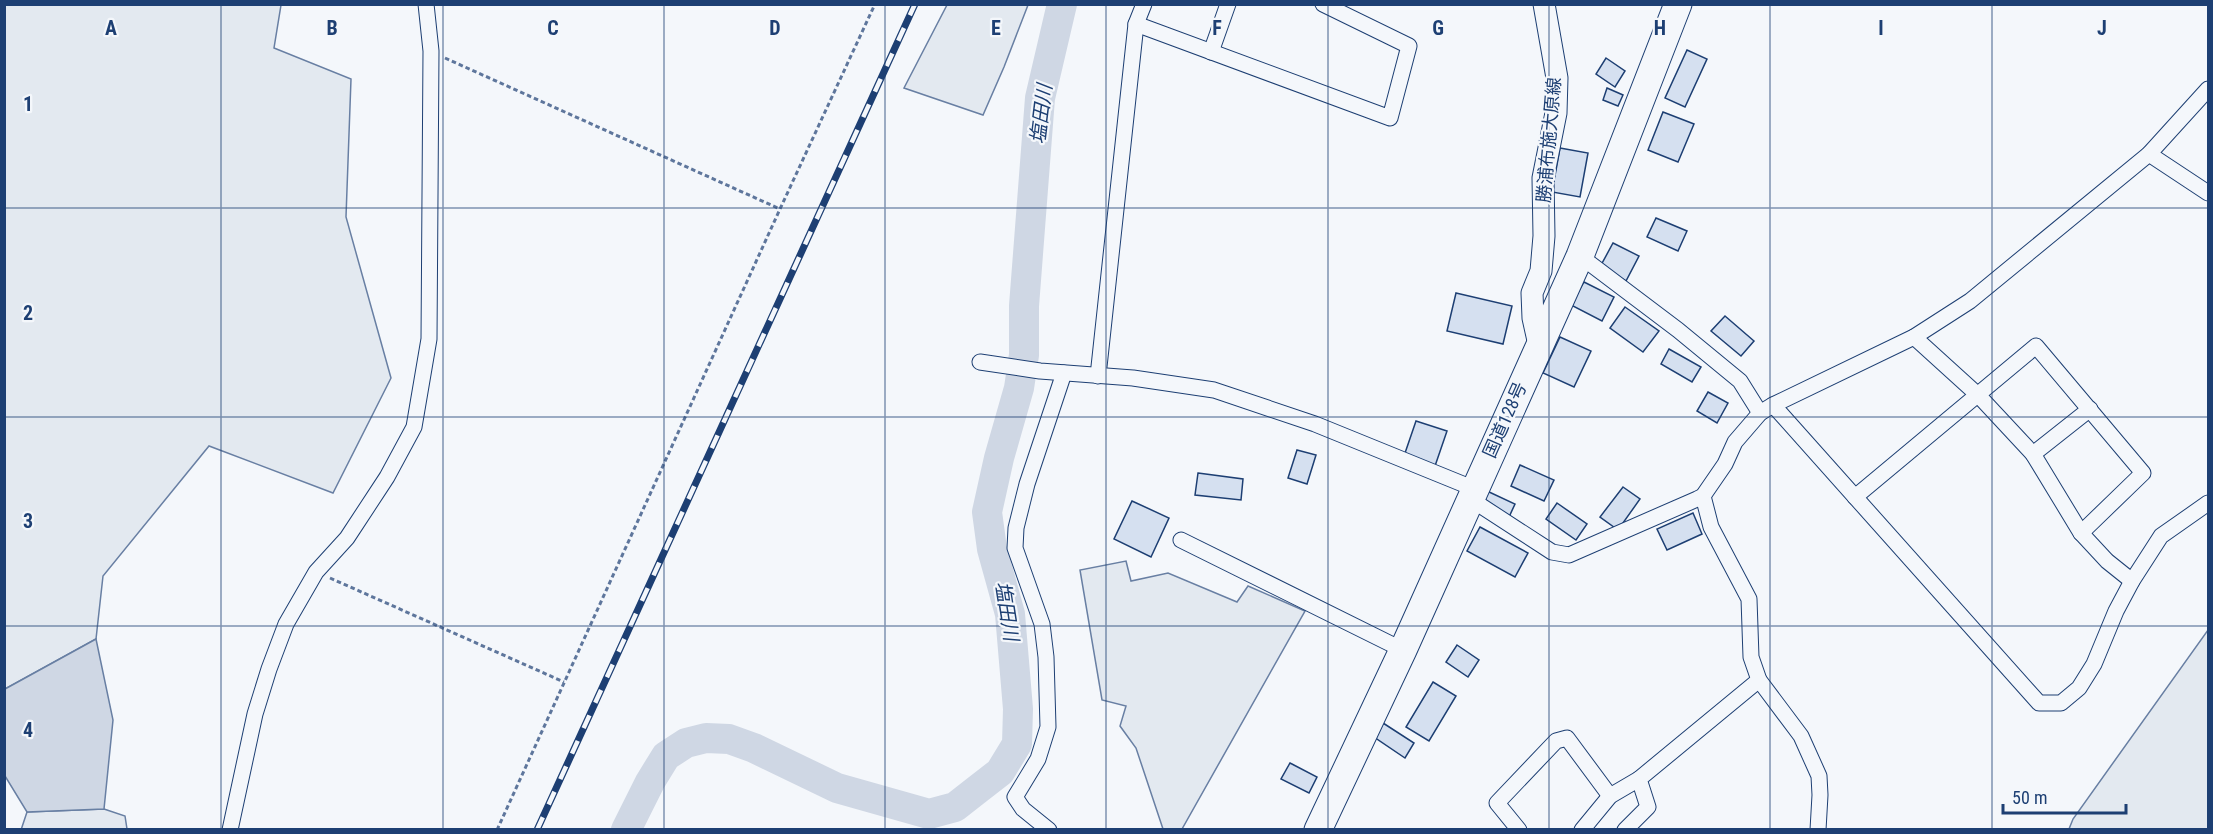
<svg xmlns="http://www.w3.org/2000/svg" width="2213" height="834" viewBox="0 0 2213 834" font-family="'Roboto Condensed','Noto Sans JP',sans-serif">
  <rect width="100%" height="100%" fill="#f4f7fb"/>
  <g fill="#e3e9f0" stroke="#687fa3" stroke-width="1.5">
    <polygon points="5,4 281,5 274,48 351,79 346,217 391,378 333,493 209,446 103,576 96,639 5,689"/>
    <polygon points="947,5 1028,5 1004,67 983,115 904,88"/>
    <polygon points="1126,561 1131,581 1168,573 1237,602 1248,586 1305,611 1182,829 1163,829 1136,748 1120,726 1126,706 1102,700 1080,570"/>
    <polygon points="2208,630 2208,829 2069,829 2073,819"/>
    <polygon points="104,809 125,816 127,829 21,830 27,812"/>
  </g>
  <polygon fill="#cfd7e4" stroke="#687fa3" stroke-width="1.5" points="96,639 113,720 104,809 27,812 5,776 5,689"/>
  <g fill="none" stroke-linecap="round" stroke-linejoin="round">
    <polyline stroke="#cfd7e4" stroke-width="30" points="626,830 650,782 666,756 686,743 706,738 729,739 754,748 837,788 929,814 955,807 978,789 1000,772 1017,744 1018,709 1010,614 992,549 987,512 999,458 1019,388 1024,355 1024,306 1040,98 1062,4"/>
  </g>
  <g fill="#d5e0f0" stroke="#1d3f73" stroke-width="1.5">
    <polygon points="1687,50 1707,59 1685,107 1665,98"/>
    <polygon points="1606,58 1625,71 1615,87 1596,74"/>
    <polygon points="1607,88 1623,95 1618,106 1603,100"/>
    <polygon points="1663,112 1694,124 1678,162 1648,150"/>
    <polygon points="1560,148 1588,153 1580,197 1552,192"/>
    <polygon points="1656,218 1687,231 1678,251 1647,237"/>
    <polygon points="1613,243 1639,256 1626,281 1600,267"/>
    <polygon points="1584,282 1614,297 1602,321 1571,305"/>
    <polygon points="1456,293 1512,306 1503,344 1447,331"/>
    <polygon points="1625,307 1659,331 1643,352 1610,328"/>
    <polygon points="1725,316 1754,341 1741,356 1711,331"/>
    <polygon points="1560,337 1591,351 1574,387 1543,373"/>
    <polygon points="1669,349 1701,367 1692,382 1661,364"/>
    <polygon points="1708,392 1728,403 1717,423 1697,411"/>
    <polygon points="1416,421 1447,431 1435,466 1404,456"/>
    <polygon points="1297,450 1316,455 1307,484 1288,478"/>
    <polygon points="1520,465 1554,480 1544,501 1511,486"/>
    <polygon points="1198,473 1243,479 1241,500 1195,495"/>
    <polygon points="1623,487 1640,499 1618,530 1600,517"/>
    <polygon points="1487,491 1515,504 1509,517 1481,504"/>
    <polygon points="1132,501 1169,518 1151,557 1114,539"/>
    <polygon points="1557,503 1587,524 1576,540 1546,519"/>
    <polygon points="1693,513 1702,534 1667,550 1657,529"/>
    <polygon points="1480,527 1528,553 1515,577 1467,551"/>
    <polygon points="1457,645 1479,660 1468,677 1446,662"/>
    <polygon points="1433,682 1456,696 1429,741 1406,727"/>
    <polygon points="1383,723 1414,743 1405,758 1374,737"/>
    <polygon points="1290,763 1317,777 1309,793 1281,779"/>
  </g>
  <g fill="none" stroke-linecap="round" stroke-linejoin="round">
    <defs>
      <g id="street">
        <polyline points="1136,24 1390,118 1409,46 1323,4"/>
        <polyline points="1211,52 1228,4"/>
        <polyline points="2149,154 2208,193"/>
        <polyline points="1580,256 1678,330 1740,381 1760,413"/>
        <polyline points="1914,337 1979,396 2033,454 2081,533 2107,561 2132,581"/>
        <polyline points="980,362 1040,371 1133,378 1214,390 1315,424 1475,489"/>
        <polyline points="1098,376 1136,24 1144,4"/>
        <polyline points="1773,405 2039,703 2061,703 2079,688 2094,664 2116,611 2132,581 2161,536 2208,503"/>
        <polyline points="2033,454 2090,409"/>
        <polyline points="1703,496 1711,527 1749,599 1751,657 1759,680 1801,736 1819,776 1820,795 1818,830"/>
        <polyline points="1855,497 2036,346 2143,473 2081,533"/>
        <polyline points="1472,500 1552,552 1569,555 1697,499 1703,496 1725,464 1735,442 1760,413 1773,405 1914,337 1970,301 2149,154 2208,89"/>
        <polyline points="1181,540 1403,650"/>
        <polyline points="230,830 255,714 269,669 286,624 316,572 347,538 387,477 414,427 429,339 431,51 426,4"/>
        <polyline points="1049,830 1023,809 1015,797 1038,759 1048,727 1046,657 1042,624 1015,548 1016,528 1027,484 1064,373"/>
        <polyline points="1519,830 1497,803 1556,741 1567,738 1610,796"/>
        <polyline points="1582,830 1610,796 1639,779"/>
        <polyline points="1625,830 1648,807 1639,779 1759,680"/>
      </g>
      <polyline id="secondary" points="1539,345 1533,318 1532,293 1541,271 1544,236 1543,178 1556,113 1557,78 1544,4"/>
      <polyline id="highway" points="1318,830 1403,650 1580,256 1678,4"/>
    </defs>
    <use href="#street" stroke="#1d3f73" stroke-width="17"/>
    <use href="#secondary" stroke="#1d3f73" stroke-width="23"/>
    <use href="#highway" stroke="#1d3f73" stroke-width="29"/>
    <g stroke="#5e769c" stroke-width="3" stroke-dasharray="4.5 3" stroke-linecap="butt">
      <polyline points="445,58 780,209"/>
      <polyline points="330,578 564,682"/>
      <polyline points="497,830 780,209 875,4"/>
    </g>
    <use href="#street" stroke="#f4f7fb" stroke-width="15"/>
    <use href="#secondary" stroke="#f4f7fb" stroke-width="21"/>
    <use href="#highway" stroke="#f4f7fb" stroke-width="27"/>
    <defs>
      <polyline id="rail" points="537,830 915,4"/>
    </defs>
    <use href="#rail" stroke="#1d3f73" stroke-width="7"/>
    <use href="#rail" stroke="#f4f7fb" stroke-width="4.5" stroke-dasharray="14" stroke-linecap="butt"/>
  </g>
  <path fill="none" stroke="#1d3f73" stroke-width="1.5" stroke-opacity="0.55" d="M221,4V830M443,4V830M664,4V830M885,4V830M1106,4V830M1328,4V830M1549,4V830M1770,4V830M1992,4V830M4,208H2208M4,417H2208M4,626H2208"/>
  <g text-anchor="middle" stroke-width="4.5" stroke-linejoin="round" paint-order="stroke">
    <g font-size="18" fill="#1d3f73" stroke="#f4f7fb">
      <text transform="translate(1549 140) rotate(-85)" y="6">勝浦布施大原線</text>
      <text transform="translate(1505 420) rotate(-66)" y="6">国道128号</text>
    </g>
    <g font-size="20" font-style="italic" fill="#1d3f73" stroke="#f4f7fb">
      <text transform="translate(1041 114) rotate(-83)" y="7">塩田川</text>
      <text transform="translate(1007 611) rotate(81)" y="7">塩田川</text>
    </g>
  </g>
  <g font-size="20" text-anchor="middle" font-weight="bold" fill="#1d3f73" stroke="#f4f7fb" stroke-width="4.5" stroke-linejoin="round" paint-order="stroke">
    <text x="111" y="35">A</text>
    <text x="332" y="35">B</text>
    <text x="553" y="35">C</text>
    <text x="775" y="35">D</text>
    <text x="996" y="35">E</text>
    <text x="1217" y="35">F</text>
    <text x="1438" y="35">G</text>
    <text x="1660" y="35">H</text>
    <text x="1881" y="35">I</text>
    <text x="2102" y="35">J</text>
    <text x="28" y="111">1</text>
    <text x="28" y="320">2</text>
    <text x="28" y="528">3</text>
    <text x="28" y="737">4</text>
  </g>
  <rect width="2213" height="834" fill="none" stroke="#1d3f73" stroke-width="12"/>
  <path d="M2003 804v9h123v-9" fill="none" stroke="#1d3f73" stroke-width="3"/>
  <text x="2012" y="804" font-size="18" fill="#1d3f73" stroke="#f4f7fb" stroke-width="4.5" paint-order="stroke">50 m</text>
</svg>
